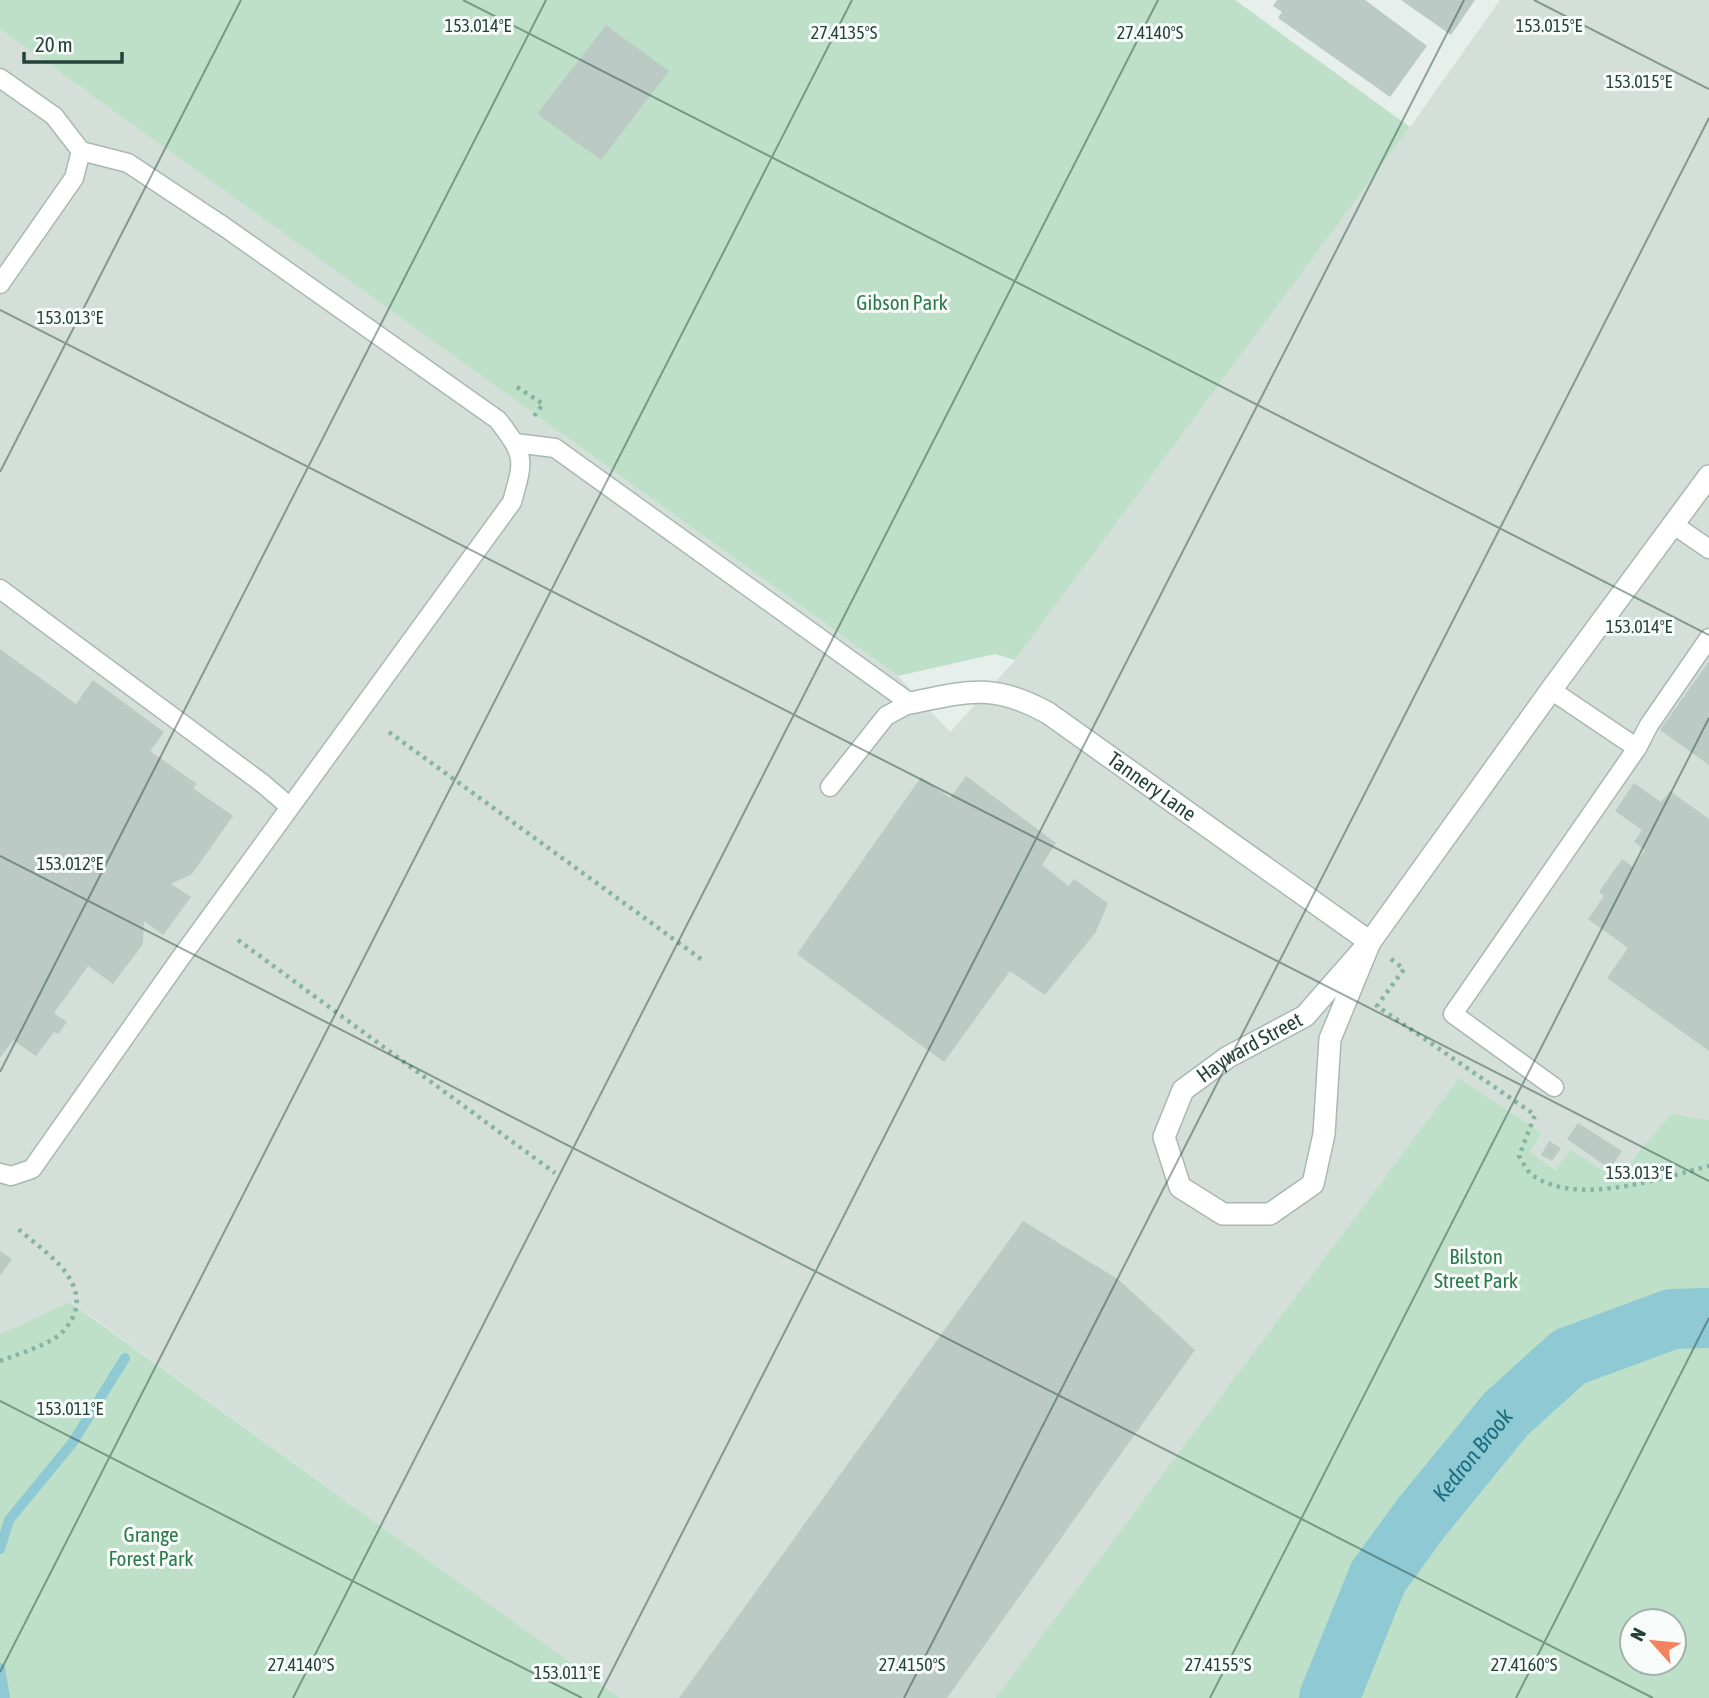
<svg xmlns="http://www.w3.org/2000/svg" width="1709" height="1698" viewBox="0 0 1709 1698" font-family="'Asap Condensed',sans-serif">
  <rect width="100%" height="100%" fill="#e6efeb"/>
  <polygon fill="#d4dfda" points="1500,0 1709,0 1709,1120 1671,1115 1636,1155 1625,1174 1608,1174 1570,1149 1557,1170 1530,1152 1542,1133 1459,1078 995,1698 620,1698 71,1302 0,1334 0,29 898,676 950,732 1015,660 1410,127"/>
  <g fill="#bfe0c8" fill-rule="evenodd">
    <polygon points="0,0 1235,0 1410,127 1015,660 995,654 898,676 0,29"/>
    <path d="M1459,1078L1542,1133L1530,1152L1556,1170L1570,1149L1608,1174H1625L1636,1155L1671,1114L1709,1120V1698H995ZM1632,1621H1674V1663H1632Z"/>
    <polygon points="70,1302 620,1698 0,1698 0,1334"/>
  </g>
  <g fill="none" stroke-linecap="round" stroke-linejoin="round">
    <g stroke="#8ec9d4" stroke-width="10">
      <polyline points="0,1549 9,1520 73,1442 125,1358"/>
      <polyline points="0,1668 5,1698"/>
    </g>
    <path stroke="#8ec9d4" stroke-width="60" id="s1" d="M1329,1698L1378,1577L1421,1518L1506,1414L1569,1357L1672,1319L1709,1318"/>
  </g>
  <g fill="#bbcac4">
    <polygon points="1277,0 1365,0 1427,46 1390,97 1278,18 1282,12 1273,6"/>
    <polygon points="1401,0 1475,0 1451,35"/>
    <polygon points="606,25 669,71 601,160 537,114"/>
    <polygon points="0,649 76,704 93,680 164,732 150,751 197,784 193,788 233,816 192,874 171,884 191,897 163,935 144,921 143,944 113,984 88,966 54,1013 67,1022 58,1034 54,1032 36,1056 13,1040 0,1058"/>
    <polygon points="1709,661 1709,765 1660,730"/>
    <polygon points="966,776 1056,843 1042,865 1069,886 1074,879 1108,903 1096,932 1045,995 1010,971 944,1062 797,954 921,777 950,798"/>
    <polygon points="1634,783 1661,802 1670,791 1709,819 1709,1051 1607,978 1628,948 1588,919 1604,896 1599,892 1622,859 1633,867 1645,850 1634,842 1642,830 1615,811"/>
    <polygon points="1578,1123 1622,1151 1610,1169 1567,1139"/>
    <polygon points="1549,1141 1561,1148 1552,1161 1541,1155"/>
    <polygon points="1023,1221 1119,1280 1195,1350 947,1698 679,1698"/>
    <polygon points="0,1251 12,1259 0,1276"/>
  </g>
  <g fill="none" stroke-linecap="round" stroke-linejoin="round">
    <defs>
      <g id="lane">
        <path d="M0,78L54,116L81,151L128,163L226,228L498,420C526,457 524,459 512,502L179,960L32,1169L11,1176L0,1173"/>
        <polyline points="0,284 74,178 81,151"/>
        <polyline points="515,443 555,448 910,703 886,716 830,787"/>
        <polyline points="1674,525 1709,549"/>
        <polyline points="0,589 262,783 290,807"/>
        <polyline points="1551,690 1637,748 1453,1014 1554,1087"/>
        <polyline points="1637,748 1649,725 1709,638"/>
      </g>
      <g id="street">
        <path id="s2" d="M910,703C968,691 994,683 1048,713L1370,942"/>
        <path id="s3" d="M1370,942L1330,1039L1324,1134L1313,1184L1270,1214H1223L1180,1187L1164,1137L1183,1090L1228,1057L1305,1016L1370,942L1551,690L1709,476"/>
      </g>
    </defs>
    <use href="#lane" stroke="#a8b8b2" stroke-width="21"/>
    <use href="#street" stroke="#a8b8b2" stroke-width="24"/>
    <g stroke="#86b3a5" stroke-width="4.5" stroke-dasharray="3.5 5" stroke-linecap="butt">
      <polyline points="517,387 543,404 532,419"/>
      <polyline points="389,732 705,962"/>
      <polyline points="238,940 555,1173"/>
      <path d="M1391,959L1404,969L1377,1006L1535,1115L1519,1156C1523,1162 1526,1170 1531,1174C1575,1208 1661,1178 1709,1166"/>
      <path d="M0,1361C18,1354 39,1348 55,1338C63,1333 69,1325 73,1317C90,1279 42,1250 17,1228"/>
    </g>
    <use href="#lane" stroke="#fff" stroke-width="18"/>
    <use href="#street" stroke="#fff" stroke-width="21"/>
  </g>
  <path fill="none" stroke="#24423a" stroke-width="2" stroke-opacity="0.45" d="M463,0L1709,635M1534,0L1709,89M0,310L1709,1181M0,472L241,0M0,856L1653,1698M0,1072L546,0M0,1401L582,1698M0,1672L852,0M293,1698L1158,0M598,1698L1464,0M904,1698L1709,118M1210,1698L1709,718M1516,1698L1709,1318"/>
  <g text-anchor="middle" stroke-width="6" stroke-linejoin="round" paint-order="stroke">
    <g font-size="21" fill="#2d7a4b" stroke="#f7fbf9">
      <text x="902" y="310">Gibson Park</text>
      <text x="1476" y="1264">Bilston<tspan x="1476" dy="24">Street Park</tspan></text>
      <text x="151" y="1542">Grange<tspan x="151" dy="24">Forest Park</tspan></text>
    </g>
    <g font-size="21" fill="#24423a" stroke="#f7fbf9">
      <text dy="7" stroke="none"><textPath href="#s2" startOffset="270">Tannery Lane</textPath></text>
      <text dy="7" stroke="none"><textPath href="#s3" startOffset="584">Hayward Street</textPath></text>
    </g>
    <g font-size="23" font-style="italic" fill="#1c6f80" stroke="#f7fbf9">
      <text dy="8" stroke="none"><textPath href="#s1" startOffset="285">Kedron Brook</textPath></text>
    </g>
  </g>
  <g font-size="18" text-anchor="middle" fill="#24423a" stroke="#f7fbf9" stroke-width="6" stroke-linejoin="round" paint-order="stroke">
    <text x="478" y="32">153.014°E</text>
    <text x="1549" y="32">153.015°E</text>
    <text x="844" y="39">27.4135°S</text>
    <text x="1150" y="39">27.4140°S</text>
    <text x="1639" y="88">153.015°E</text>
    <text x="70" y="324">153.013°E</text>
    <text x="1639" y="633">153.014°E</text>
    <text x="70" y="870">153.012°E</text>
    <text x="1639" y="1179">153.013°E</text>
    <text x="70" y="1415">153.011°E</text>
    <text x="301" y="1671">27.4140°S</text>
    <text x="912" y="1671">27.4150°S</text>
    <text x="1218" y="1671">27.4155°S</text>
    <text x="1524" y="1671">27.4160°S</text>
    <text x="567" y="1679">153.011°E</text>
  </g>
  <g transform="translate(1653 1642) rotate(297)"><circle r="33" fill="#f7fbf9" stroke="#a3b1ad" stroke-width="2"/>
  <path d="M0-5L12 26L0 18L-12 26Z" fill="#f4845f"/>
  <text y="-10" font-size="19" font-weight="bold" text-anchor="middle" fill="#24423a">N</text>
  </g>
  <path d="M24 52v10h98v-10" fill="none" stroke="#24423a" stroke-width="3.5"/>
  <text x="35" y="52" font-size="21" fill="#24423a" stroke="#f7fbf9" stroke-width="5" paint-order="stroke">20 m</text>
</svg>
